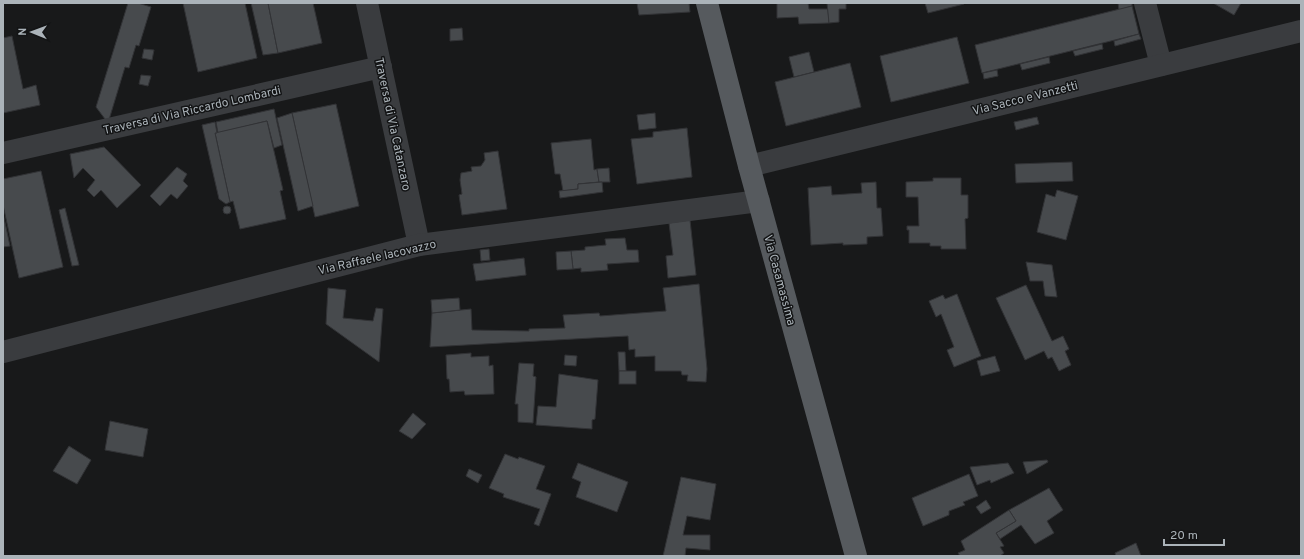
<svg xmlns="http://www.w3.org/2000/svg" width="1304" height="559" viewBox="0 0 1304 559" font-family="Overpass,sans-serif">
  <rect width="100%" height="100%" fill="#18191a"/>
  <g fill="#474a4d" stroke="#323336">
    <polygon points="128,3 138,3 151,7 139,46 136,45 129,68 125,67 108,123 96,107"/>
    <polygon points="183,3 245,3 257,58 198,72"/>
    <polygon points="251,3 268,3 278,53 263,55"/>
    <polygon points="268,3 313,3 322,43 278,53"/>
    <polygon points="637,3 689,3 690,12 639,15"/>
    <polygon points="777,3 808,3 809,9 828,9 829,23 799,24 798,17 777,18"/>
    <polygon points="827,3 846,3 846,9 839,9 839,22 829,23"/>
    <polygon points="925,3 964,3 964,4 928,13"/>
    <polygon points="1118,3 1132,3 1132,6 1119,10"/>
    <polygon points="1213,3 1241,3 1234,15"/>
    <polygon points="1132,6 1139,34 982,73 975,45"/>
    <polygon points="462,28 463,40 450,41 450,29"/>
    <polygon points="1139,34 1141,39 1115,46 1114,41"/>
    <polygon points="12,36 23,89 36,85 40,105 3,113 3,38"/>
    <polygon points="957,37 969,83 891,102 880,56"/>
    <polygon points="1102,44 1103,49 1075,56 1073,51"/>
    <polygon points="144,49 154,50 152,60 142,58"/>
    <polygon points="809,52 814,72 794,77 789,57"/>
    <polygon points="1049,57 1050,63 1022,70 1020,64"/>
    <polygon points="850,63 861,107 786,126 775,82"/>
    <polygon points="997,70 998,76 984,79 983,73"/>
    <polygon points="141,75 151,76 148,86 139,84"/>
    <polygon points="336,104 359,206 315,217 292,113"/>
    <polygon points="274,109 282,145 274,148 267,121 218,133 216,122"/>
    <polygon points="292,113 313,206 298,211 277,118"/>
    <polygon points="655,113 656,128 639,130 637,115"/>
    <polygon points="1037,117 1039,124 1016,130 1014,122"/>
    <polygon points="267,121 283,190 280,191 286,219 240,229 233,201 230,202 215,133"/>
    <polygon points="215,122 217,133 215,133 230,202 226,204 219,199 202,125"/>
    <polygon points="687,128 692,177 637,184 631,139 653,137 653,132"/>
    <polygon points="591,139 594,170 597,169 599,182 578,184 578,189 563,191 560,174 555,174 551,143"/>
    <polygon points="104,147 141,185 117,208 101,190 94,197 87,190 95,180 83,168 74,178 70,154"/>
    <polygon points="498,151 507,209 462,215 459,195 462,194 460,180 461,173 472,171 471,167 481,166 485,160 484,153"/>
    <polygon points="1072,162 1073,181 1016,183 1015,164"/>
    <polygon points="177,167 187,174 183,181 188,186 177,199 171,194 160,206 150,196"/>
    <polygon points="609,168 610,182 599,182 597,169"/>
    <polygon points="41,171 63,267 19,278 3,205 3,179"/>
    <polygon points="933,178 961,178 961,195 968,195 968,218 965,219 966,249 941,249 941,246 930,246 930,243 909,243 909,230 907,230 907,226 919,226 918,197 906,197 906,182 933,181"/>
    <polygon points="602,182 603,192 560,198 559,191 578,189 578,184"/>
    <polygon points="876,182 877,208 881,208 883,236 867,237 867,244 843,245 843,243 811,245 808,188 831,186 832,195 862,193 861,183"/>
    <polygon points="1057,190 1078,196 1066,240 1037,232 1046,194 1055,197"/>
    <circle cx="227" cy="210" r="4"/>
    <polygon points="65,208 79,265 72,266 59,210"/>
    <polygon points="3,213 10,246 3,247"/>
    <polygon points="690,220 696,275 668,278 666,256 673,255 669,223"/>
    <polygon points="625,238 627,250 638,250 639,262 607,264 608,270 581,272 581,268 573,269 571,251 585,250 585,247 606,245 605,239"/>
    <polygon points="489,249 490,260 481,261 480,250"/>
    <polygon points="571,251 573,269 557,270 556,252"/>
    <polygon points="524,258 526,275 476,281 473,264"/>
    <polygon points="1026,262 1052,265 1057,297 1045,296 1043,281 1030,281"/>
    <polygon points="699,284 707,369 706,382 687,381 688,375 682,375 681,371 655,371 655,356 635,357 635,349 629,350 628,336 430,347 432,313 471,309 472,330 529,331 529,329 565,328 563,315 599,313 600,316 666,311 663,288"/>
    <polygon points="1026,285 1052,341 1063,336 1069,349 1065,351 1071,365 1059,371 1052,357 1048,359 1044,351 1025,360 996,298"/>
    <polygon points="328,288 346,290 343,318 373,321 376,308 383,309 379,362 326,324"/>
    <polygon points="957,294 981,356 954,367 947,350 954,347 941,314 936,317 929,301 943,295 945,299"/>
    <polygon points="459,298 460,310 432,313 431,300"/>
    <polygon points="618,352 625,352 626,371 619,371"/>
    <polygon points="471,353 471,357 489,356 489,366 493,365 494,394 465,395 464,391 450,392 449,379 447,379 446,355"/>
    <polygon points="565,355 577,356 576,366 564,365"/>
    <polygon points="995,356 1000,371 981,376 977,361"/>
    <polygon points="519,363 534,364 533,376 536,377 533,423 518,422 518,404 515,404"/>
    <rect x="619" y="371" width="17" height="13"/>
    <polygon points="559,374 598,380 595,419 592,420 592,429 536,425 538,406 556,407"/>
    <polygon points="413,413 426,424 412,439 399,431"/>
    <polygon points="110,421 148,429 143,457 105,450"/>
    <polygon points="69,446 91,460 77,484 53,471"/>
    <polygon points="505,454 518,459 519,457 545,466 536,489 551,494 539,526 534,524 540,509 503,497 504,494 489,488"/>
    <polygon points="1047,460 1048,462 1027,474 1023,462"/>
    <polygon points="578,463 628,482 617,512 576,497 581,482 572,478"/>
    <polygon points="1008,463 1014,473 991,483 990,480 977,485 970,467"/>
    <polygon points="469,469 482,475 478,483 466,476"/>
    <polygon points="969,474 978,496 963,502 965,505 949,511 949,515 923,526 912,498"/>
    <polygon points="681,477 716,484 710,520 687,516 683,535 710,535 710,550 686,548 685,556 663,556"/>
    <polygon points="1049,488 1063,510 1047,521 1054,533 1035,544 1021,525 1000,539 996,533 1016,521 1009,510"/>
    <polygon points="986,500 991,508 981,514 976,507"/>
    <polygon points="1009,510 1016,521 996,533 1004,546 1000,547 1004,553 1000,556 960,556 958,553 965,550 961,541"/>
    <polygon points="1136,543 1141,556 1116,556 1115,553"/>
  </g>
  <g fill="none" stroke-linecap="round" stroke-linejoin="round">
    <g stroke="#3a3c3f" stroke-width="22">
      <polyline points="367,3 419,245"/>
      <polyline points="1145,3 1161,65"/>
      <polyline points="3,153 381,67"/>
      <polyline points="749,166 1301,31"/>
      <polyline points="3,352 419,245 759,201"/>
    </g>
    <polyline stroke="#565a5e" stroke-width="22" points="707,3 749,166 856,556"/>
  </g>
  <g text-anchor="middle" stroke-width="3" stroke-linejoin="round" paint-order="stroke">
    <g font-size="12" fill="#abb3b9" stroke="#131415">
      <text transform="translate(1025 98) rotate(-14)" y="4">Via Sacco e Vanzetti</text>
      <text transform="translate(192 110) rotate(-13)" y="4">Traversa di Via Riccardo Lombardi</text>
      <text transform="translate(393 124) rotate(78)" y="4">Traversa di Via Catanzaro</text>
      <text transform="translate(377 257) rotate(-13)" y="4">Via Raffaele Iacovazzo</text>
      <text transform="translate(780 280) rotate(75)" y="4">Via Casamassima</text>
    </g>
  </g>
  <rect width="1304" height="559" fill="none" stroke="#abb3b9" stroke-width="8"/>
  <g transform="translate(32 32) rotate(271)" stroke="#131415" stroke-width="3" paint-order="stroke">
  <path d="M0-3L7 15L0 10L-7 15Z" fill="#abb3b9"/>
  <text y="-6" font-size="11" font-weight="bold" text-anchor="middle" fill="#abb3b9">N</text>
  </g>
  <path d="M1164 539v6h60v-6" fill="none" stroke="#abb3b9" stroke-width="2"/>
  <text x="1170" y="539" font-size="12" fill="#abb3b9" stroke="#131415" stroke-width="3" paint-order="stroke">20 m</text>
</svg>
